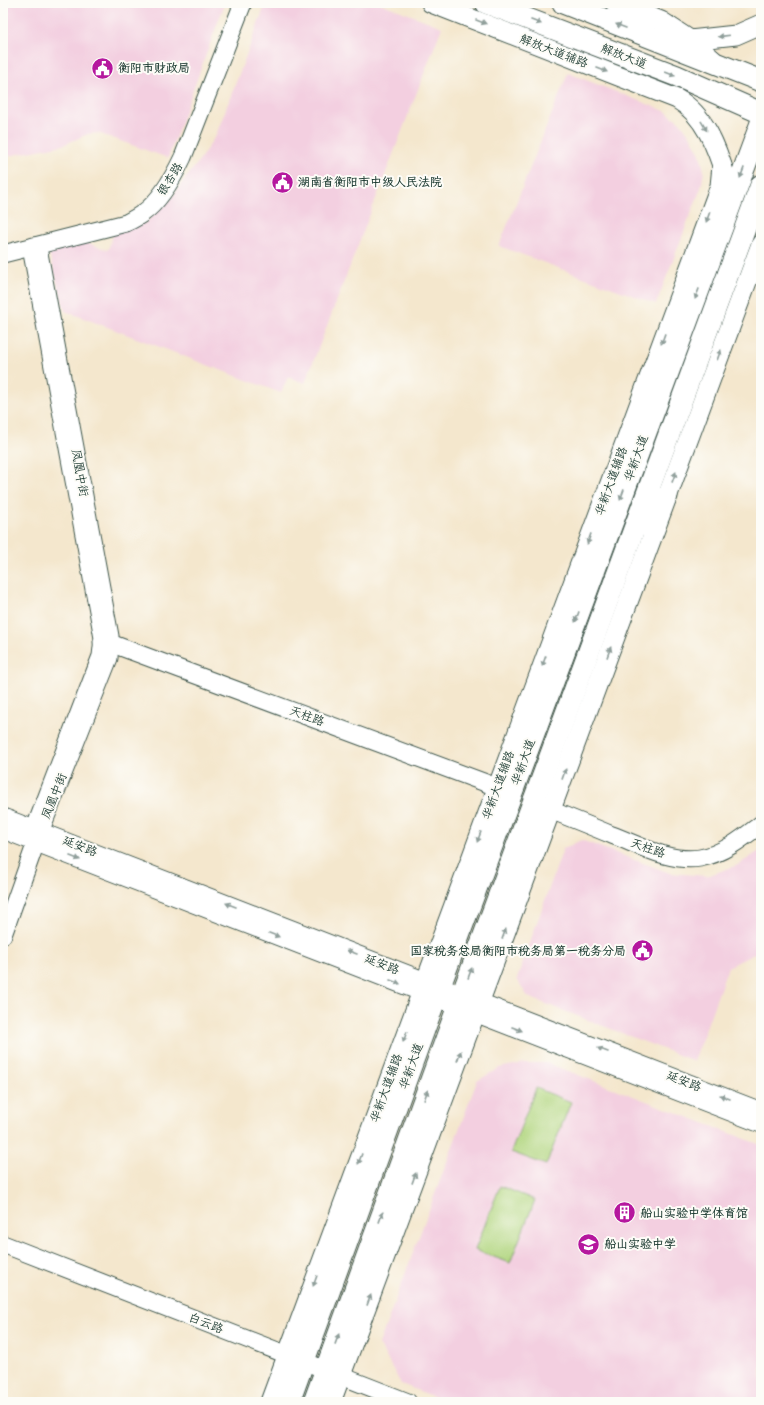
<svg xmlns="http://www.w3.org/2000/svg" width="764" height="1405" viewBox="0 0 764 1405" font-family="'Playpen Sans','LXGW WenKai TC',sans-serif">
  <rect width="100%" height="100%" fill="#fdfcf7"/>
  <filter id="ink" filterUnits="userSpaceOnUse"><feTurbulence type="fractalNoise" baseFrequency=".025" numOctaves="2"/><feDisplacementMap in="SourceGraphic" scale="8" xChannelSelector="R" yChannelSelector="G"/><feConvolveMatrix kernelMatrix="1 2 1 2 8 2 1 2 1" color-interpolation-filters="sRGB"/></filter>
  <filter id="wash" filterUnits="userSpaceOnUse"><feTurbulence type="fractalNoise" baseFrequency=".012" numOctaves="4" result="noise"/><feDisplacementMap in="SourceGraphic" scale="16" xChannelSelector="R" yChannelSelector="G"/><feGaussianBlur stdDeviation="0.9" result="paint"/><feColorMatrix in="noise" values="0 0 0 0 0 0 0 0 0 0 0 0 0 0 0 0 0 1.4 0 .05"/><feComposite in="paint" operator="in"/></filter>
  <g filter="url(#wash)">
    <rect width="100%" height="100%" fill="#f4e7cd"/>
    <g fill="#f3cfe0">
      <polygon points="3,3 225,3 168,158 98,133 88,134 63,145 3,157"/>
      <polygon points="266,3 380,3 442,27 305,383 288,377 281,393 65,311 48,249 78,240 108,250 114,232 146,222 170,199 196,165 216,135"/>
      <polygon points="568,73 665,111 680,122 691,137 700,154 704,171 701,188 656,304 499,246"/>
      <polygon points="581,840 670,873 707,876 738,865 761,850 761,948 754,954 728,967 694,1061 528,997 517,979 563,849"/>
      <polygon points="524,1063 547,1063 761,1145 761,1402 448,1402 401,1384 379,1344 477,1081 499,1068"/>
    </g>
    <g fill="#b0d57e" stroke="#688959">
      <polygon points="536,1088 571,1102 546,1165 511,1152"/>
      <polygon points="500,1186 535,1200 510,1263 475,1250"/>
    </g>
  </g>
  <g filter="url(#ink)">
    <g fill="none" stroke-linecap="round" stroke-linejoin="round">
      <defs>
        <g id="secondary">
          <polygon points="34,246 39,253 110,636 109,658 42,827 37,830 36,825 101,656 103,638 32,253"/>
          <path d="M3,254L126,223C132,220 138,217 143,213C160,201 174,176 183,157L243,3"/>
          <polyline points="102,642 110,643 510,792"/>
          <path d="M538,805C563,815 588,825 612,835C639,845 670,863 700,858C723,854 743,838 761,824"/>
          <polyline points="3,817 761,1111"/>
          <polyline points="3,830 761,1124"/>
          <polyline points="3,935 34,848 34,842"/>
          <polyline points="3,1244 408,1402"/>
        </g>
        <g id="primary">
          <path d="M431,3L677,99C705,115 717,148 726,178"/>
          <polyline points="615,3 661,21 690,40 713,60"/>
          <polyline points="683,40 690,40 736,35 761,24"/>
          <polyline points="270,1402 720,186 722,166"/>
          <polyline points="331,1402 761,244"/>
        </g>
        <g id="highway">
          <polyline points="486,3 677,76 761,113"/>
          <polyline points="563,3 761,81"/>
          <polyline points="637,527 667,496"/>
          <polyline points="289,1402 440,986 761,123"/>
          <polyline points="314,1402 462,995 761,185"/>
        </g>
      </defs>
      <use href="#secondary" stroke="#3f564b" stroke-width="19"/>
      <use href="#primary" stroke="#3f564b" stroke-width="21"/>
      <use href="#highway" stroke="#3f564b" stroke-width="23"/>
      <use href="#secondary" stroke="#fff" stroke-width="17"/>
      <use href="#primary" stroke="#fff" stroke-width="19"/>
      <use href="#highway" stroke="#fff" stroke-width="21"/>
    </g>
    <defs><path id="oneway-solid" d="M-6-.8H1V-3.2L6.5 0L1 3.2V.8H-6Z"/></defs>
    <g fill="#8f9e9a">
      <use href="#oneway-solid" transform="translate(481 22) rotate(21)"/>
      <use href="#oneway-solid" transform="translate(536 22) rotate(21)"/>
      <use href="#oneway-solid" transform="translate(621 26) rotate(-159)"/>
      <use href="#oneway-solid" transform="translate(724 36) rotate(173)"/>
      <use href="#oneway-solid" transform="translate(602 70) rotate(21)"/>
      <use href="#oneway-solid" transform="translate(670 74) rotate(21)"/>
      <use href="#oneway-solid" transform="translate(704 126) rotate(59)"/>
      <use href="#oneway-solid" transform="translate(742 173) rotate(111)"/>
      <use href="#oneway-solid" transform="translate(708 217) rotate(110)"/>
      <use href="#oneway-solid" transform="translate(697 294) rotate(111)"/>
      <use href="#oneway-solid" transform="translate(663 339) rotate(110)"/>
      <use href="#oneway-solid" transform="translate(719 355) rotate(-70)"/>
      <use href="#oneway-solid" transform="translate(674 477) rotate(-70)"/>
      <use href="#oneway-solid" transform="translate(622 495) rotate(110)"/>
      <use href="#oneway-solid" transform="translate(589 539) rotate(110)"/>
      <use href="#oneway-solid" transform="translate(577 617) rotate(110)"/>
      <use href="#oneway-solid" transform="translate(609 652) rotate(-70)"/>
      <use href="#oneway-solid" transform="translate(544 661) rotate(110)"/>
      <use href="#oneway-solid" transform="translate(564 774) rotate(-70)"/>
      <use href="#oneway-solid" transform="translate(479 837) rotate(110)"/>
      <use href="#oneway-solid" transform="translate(75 858) rotate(21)"/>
      <use href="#oneway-solid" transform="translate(231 905) rotate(-159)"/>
      <use href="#oneway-solid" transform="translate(504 934) rotate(-70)"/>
      <use href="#oneway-solid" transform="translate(274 935) rotate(21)"/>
      <use href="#oneway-solid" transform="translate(352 952) rotate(-159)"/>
      <use href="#oneway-solid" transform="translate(470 973) rotate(-70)"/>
      <use href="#oneway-solid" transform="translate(395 982) rotate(21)"/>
      <use href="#oneway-solid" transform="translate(517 1029) rotate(21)"/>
      <use href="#oneway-solid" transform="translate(405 1037) rotate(110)"/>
      <use href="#oneway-solid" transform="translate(603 1050) rotate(-159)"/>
      <use href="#oneway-solid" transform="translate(459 1056) rotate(-70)"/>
      <use href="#oneway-solid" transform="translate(426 1095) rotate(-70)"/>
      <use href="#oneway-solid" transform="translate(725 1097) rotate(-159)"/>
      <use href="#oneway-solid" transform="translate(360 1159) rotate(110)"/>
      <use href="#oneway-solid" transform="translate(414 1178) rotate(-70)"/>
      <use href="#oneway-solid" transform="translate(381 1217) rotate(-70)"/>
      <use href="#oneway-solid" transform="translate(315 1281) rotate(110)"/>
      <use href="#oneway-solid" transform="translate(369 1300) rotate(-70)"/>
      <use href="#oneway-solid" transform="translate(337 1339) rotate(-70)"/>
    </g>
  </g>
  <defs>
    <symbol id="civic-disc" viewBox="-11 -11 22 22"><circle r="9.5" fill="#b5179e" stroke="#fdfcf7"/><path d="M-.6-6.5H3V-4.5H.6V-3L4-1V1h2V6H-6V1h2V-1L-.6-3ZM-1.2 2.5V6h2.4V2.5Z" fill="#fff"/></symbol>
    <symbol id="building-disc" viewBox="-11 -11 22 22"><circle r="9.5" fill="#b5179e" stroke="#fdfcf7"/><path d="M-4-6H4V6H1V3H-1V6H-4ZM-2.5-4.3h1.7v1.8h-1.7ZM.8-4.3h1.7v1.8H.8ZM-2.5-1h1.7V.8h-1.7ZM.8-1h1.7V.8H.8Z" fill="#fff"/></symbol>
    <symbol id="school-disc" viewBox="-11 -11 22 22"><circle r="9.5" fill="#b5179e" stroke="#fdfcf7"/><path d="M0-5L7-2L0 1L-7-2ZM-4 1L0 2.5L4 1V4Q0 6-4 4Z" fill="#fff"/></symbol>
  </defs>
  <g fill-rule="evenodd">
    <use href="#civic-disc" x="90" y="56" width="25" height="25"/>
    <use href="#civic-disc" x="270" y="170" width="25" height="25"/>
    <use href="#civic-disc" x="630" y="938" width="25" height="25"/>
    <use href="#building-disc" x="612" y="1200" width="25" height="25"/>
    <use href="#school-disc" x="576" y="1232" width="25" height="25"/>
  </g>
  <g text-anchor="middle" stroke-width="4" stroke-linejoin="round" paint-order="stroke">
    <g font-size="12" fill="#1f3d34" stroke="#fdfcf7">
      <text transform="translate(554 51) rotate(21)" y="4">解放大道辅路</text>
      <text transform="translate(624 56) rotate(21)" y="4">解放大道</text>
      <text transform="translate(170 179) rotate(-58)" y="4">银杏路</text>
      <text transform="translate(636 458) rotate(-70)" y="4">华新大道</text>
      <text transform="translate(80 473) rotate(80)" y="4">凤凰中街</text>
      <text transform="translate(611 481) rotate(-70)" y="4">华新大道辅路</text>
      <text transform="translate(307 716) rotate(20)" y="4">天柱路</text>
      <text transform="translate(523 762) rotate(-70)" y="4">华新大道</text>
      <text transform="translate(498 785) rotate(-70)" y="4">华新大道辅路</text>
      <text transform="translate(54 796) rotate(-68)" y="4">凤凰中街</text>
      <text transform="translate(80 846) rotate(21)" y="4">延安路</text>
      <text transform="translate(648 848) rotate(19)" y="4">天柱路</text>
      <text transform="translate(382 964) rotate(21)" y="4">延安路</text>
      <text transform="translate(411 1066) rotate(-70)" y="4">华新大道</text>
      <text transform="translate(684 1081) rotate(21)" y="4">延安路</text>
      <text transform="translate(386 1088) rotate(-70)" y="4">华新大道辅路</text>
      <text transform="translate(206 1323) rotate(21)" y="4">白云路</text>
    </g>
    <g font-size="12" font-weight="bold" fill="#1f3d34" stroke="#fdfcf7" text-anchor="start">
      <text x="118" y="72">衡阳市财政局</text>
      <text x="298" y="186">湖南省衡阳市中级人民法院</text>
      <text x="626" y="955" text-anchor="end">国家税务总局衡阳市税务局第一税务分局</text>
      <text x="640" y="1217">船山实验中学体育馆</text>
      <text x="604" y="1248">船山实验中学</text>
    </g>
  </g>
  <rect width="764" height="1405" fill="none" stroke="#fdfcf7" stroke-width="16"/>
</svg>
